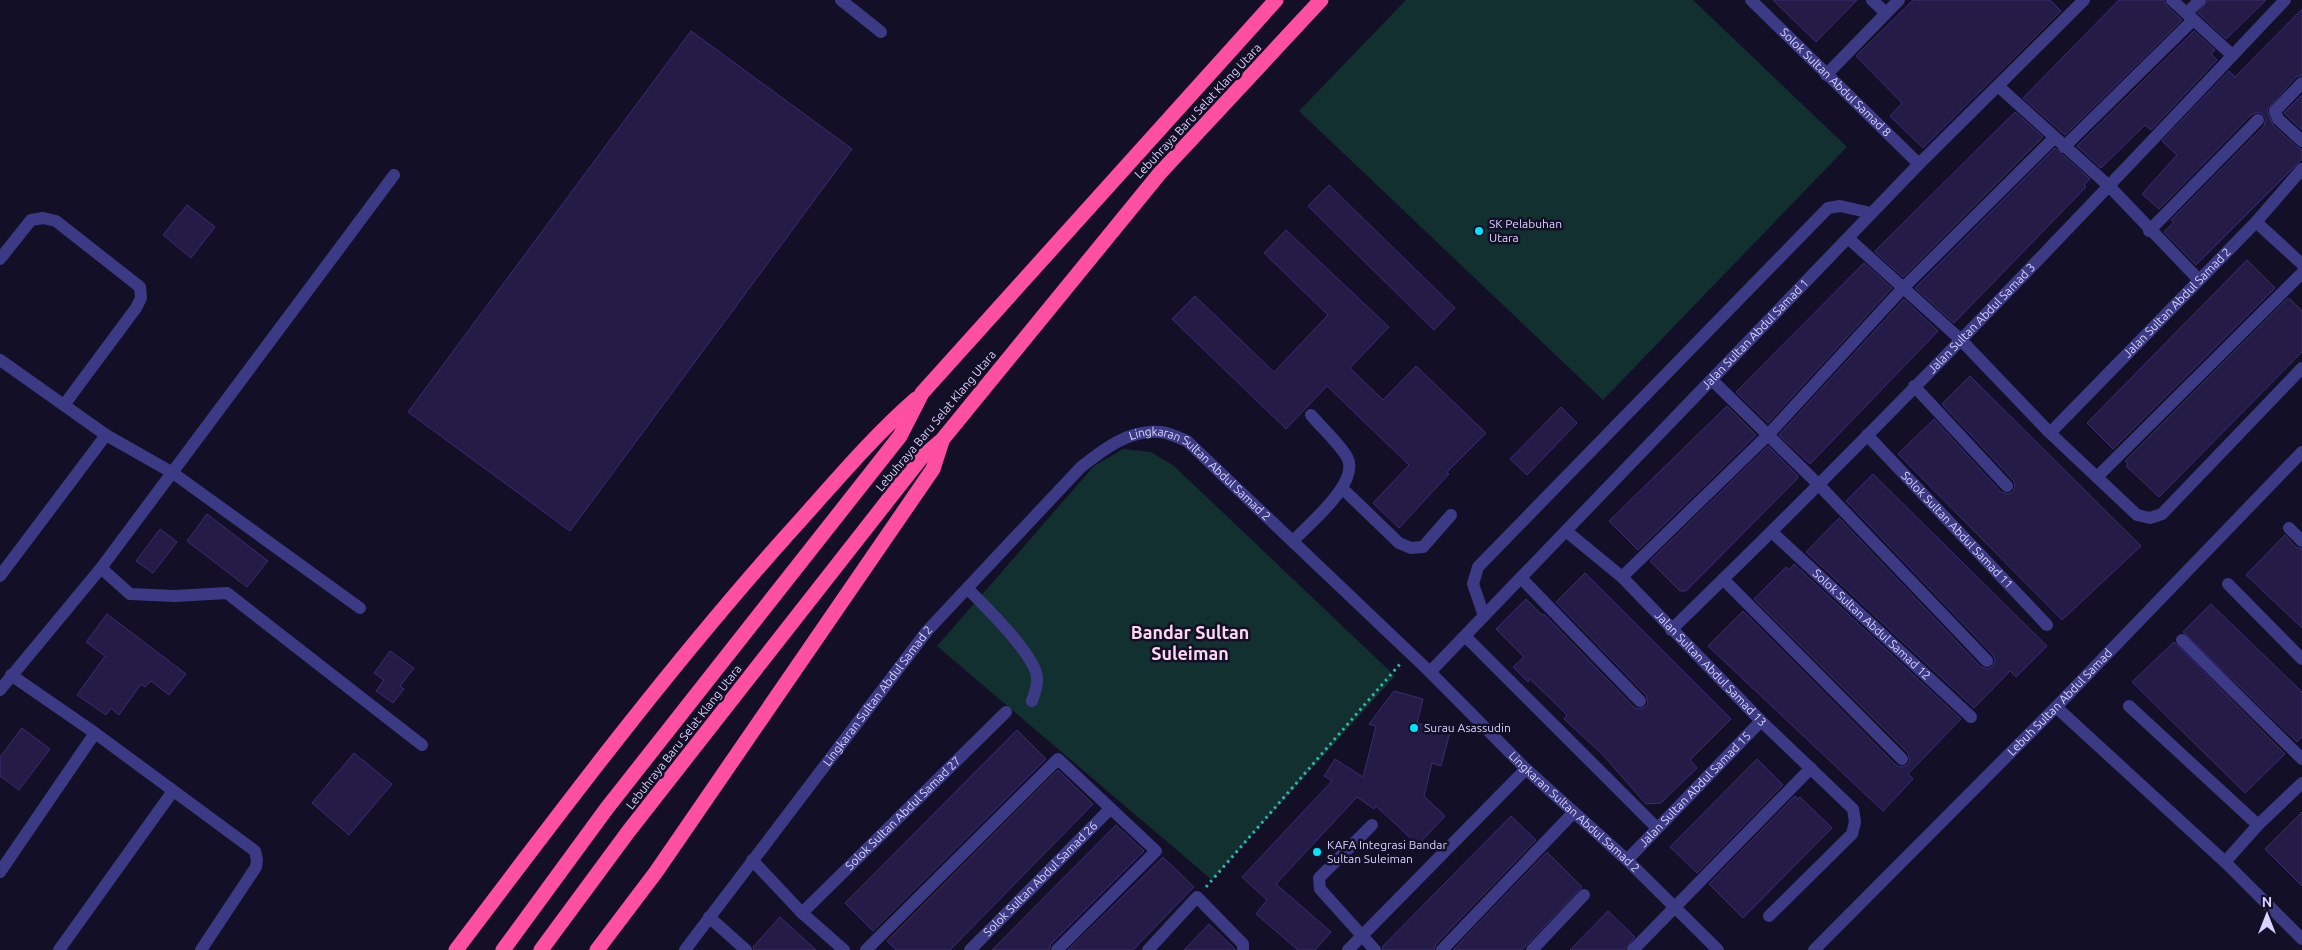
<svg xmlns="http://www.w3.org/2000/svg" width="2302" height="950" viewBox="0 0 2302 950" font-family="Ubuntu,sans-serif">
  <rect width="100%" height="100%" fill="#130f26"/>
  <g fill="#12302f">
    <polygon points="1406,0 1693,0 1847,147 1603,400 1299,111"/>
    <polygon points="1123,449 1151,452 1174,466 1395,676 1212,880 937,646 1094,466"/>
  </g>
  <g fill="#241b47" stroke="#3b2d73">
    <polygon points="1773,0 1857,0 1816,42"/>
    <polygon points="1913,0 2050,0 2061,11 1923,148 1890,116 1902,103 1856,56"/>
    <polygon points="2119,0 2164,0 2167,6 2182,20 2065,135 2023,98"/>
    <polygon points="2208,0 2266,0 2226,39 2198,13"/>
    <polygon points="2302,9 2302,75 2296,77 2267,110 2273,125 2297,147 2302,149 2302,159 2196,265 2164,232 2174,222 2171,220 2264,126 2266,118 2260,112 2252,114 2159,209 2142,194 2177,155 2162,141 2229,71 2235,77"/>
    <polygon points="691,31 852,149 570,531 408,412"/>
    <polygon points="2194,31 2215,50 2211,54 2217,60 2151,130 2145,125 2101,168 2077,146"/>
    <polygon points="2302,95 2302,130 2284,113"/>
    <polygon points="2015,112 2043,137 1903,277 1875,252 1877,249"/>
    <polygon points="2055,148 2090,179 2084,185 2086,187 1954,323 1915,288"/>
    <polygon points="1329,185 1455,308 1434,330 1308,206"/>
    <polygon points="187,205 215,227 191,258 163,235"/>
    <polygon points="1286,230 1389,327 1350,368 1383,400 1416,366 1486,433 1447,472 1449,474 1399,528 1373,503 1409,465 1327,386 1286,429 1172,319 1195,296 1274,372 1328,315 1264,253"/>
    <polygon points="2247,260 2275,288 2113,449 2087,423"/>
    <polygon points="1864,263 1892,288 1768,423 1736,392"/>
    <polygon points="1904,299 1938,331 1810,464 1779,435"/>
    <polygon points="2287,299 2290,299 2302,311 2302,352 2159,497 2126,466 2128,464 2125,461"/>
    <polygon points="1970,376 2141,546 2062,620 1898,454 1934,419 2001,492 2008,494 2013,492 2015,485 2013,480 1942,404"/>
    <polygon points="1727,406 1756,435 1638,550 1609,521"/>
    <polygon points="1561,407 1577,423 1527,475 1510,459"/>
    <polygon points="1768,446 1798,476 1797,479 1686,591 1680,591 1650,561"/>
    <polygon points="1873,474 2047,646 2016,677 2010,671 1974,708 1806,552 1839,518 1981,667 1988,669 1993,666 1995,660 1993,655 1846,501"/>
    <polygon points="207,514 268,561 247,587 187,541"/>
    <polygon points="160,529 177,542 153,573 136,561"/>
    <polygon points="2285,535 2296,547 2302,549 2302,628 2246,575"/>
    <polygon points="1794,564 1961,719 1908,774 1913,779 1883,811 1708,646 1743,611 1896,765 1900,767 1907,765 1910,761 1908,753 1754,599 1786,567 1789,570"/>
    <polygon points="1585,573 1731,719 1690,760 1697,768 1661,803 1646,804 1602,754 1564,719 1567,715 1530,679 1528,682 1513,667 1524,657 1496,629 1526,599 1542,615 1544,614 1634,707 1638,709 1645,707 1648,703 1646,695 1556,602"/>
    <polygon points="2211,604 2302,692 2302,737 2297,742 2183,632"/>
    <polygon points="107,614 186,674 169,695 151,681 145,687 141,684 119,715 111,708 106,715 77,695 105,656 86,642"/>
    <polygon points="2174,642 2285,754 2245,793 2132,682"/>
    <polygon points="390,651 414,668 400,686 404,689 393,703 376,691 384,680 374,673"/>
    <polygon points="1394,691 1423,699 1417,723 1450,732 1441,766 1432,763 1424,796 1445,816 1418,845 1376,806 1374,809 1357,797 1276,884 1331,932 1315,950 1298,950 1256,914 1267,900 1242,877 1332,781 1324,776 1335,759 1363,777 1376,726 1369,724"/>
    <polygon points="22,728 50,749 19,790 0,776 0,757"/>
    <polygon points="1017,730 1046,759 873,931 845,903"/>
    <polygon points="354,753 392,784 349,835 312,803"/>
    <polygon points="1757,759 1783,785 1697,873 1670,847"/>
    <polygon points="1058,770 1093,804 950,950 896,950 887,941"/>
    <polygon points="1795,796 1798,799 1800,797 1832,828 1743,918 1709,884"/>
    <polygon points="2302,812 2302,886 2265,849"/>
    <polygon points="1511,816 1536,840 1436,944 1434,950 1383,950 1382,947"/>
    <polygon points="1116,825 1144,851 1051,944 1049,950 992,950"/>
    <polygon points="1547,852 1582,887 1522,950 1453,950"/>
    <polygon points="1163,857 1194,887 1133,950 1068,950"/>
    <polygon points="1608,911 1635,937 1625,950 1570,950"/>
    <polygon points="780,917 816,950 754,950 753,947"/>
    <polygon points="1209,924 1235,949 1235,950 1184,950"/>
  </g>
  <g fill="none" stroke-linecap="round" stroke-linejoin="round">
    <polyline stroke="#2fb8b0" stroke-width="3" stroke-dasharray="2.5 4" stroke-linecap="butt" points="1206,887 1400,664"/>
    <g stroke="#3d3a85" stroke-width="12">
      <polyline points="841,0 881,32"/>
      <path id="s1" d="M1751,0L1919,164"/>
      <polyline points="1872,0 1886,13"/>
      <polyline points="2172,0 2232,55"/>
      <polyline points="2187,13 2200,0"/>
      <polyline points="1826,75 1899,0"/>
      <polyline points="2302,83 2275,111 2278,119 2302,141"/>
      <polyline points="1998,86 2109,186 2199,280"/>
      <polyline points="2064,147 2193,20"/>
      <polyline points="2256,222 2302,264"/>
      <polyline points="2149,231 2258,120"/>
      <polyline points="1848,238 1960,339 2050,433 2137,515 2150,518 2162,514 2302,368"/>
      <polyline points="0,259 31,220 43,218 56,221 140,287 141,298 136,308 64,405"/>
      <polyline points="0,360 106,435 173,473 360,608"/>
      <polyline points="1713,381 1818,484 1987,661"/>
      <polyline points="1914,386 2007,486"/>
      <path id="s2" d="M2050,433L2256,222L2302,169"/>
      <path id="s3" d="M1867,435L2047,625"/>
      <polyline points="2097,477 2302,273"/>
      <polyline points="1343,489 1399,543 1411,548 1423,547 1451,515"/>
      <polyline points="2289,528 2302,541"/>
      <path id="s4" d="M1566,531L1622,577L1761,721L1853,809L1855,822L1852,834L1769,916"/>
      <path id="s5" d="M1772,532L1971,717"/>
      <path d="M1293,541C1309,524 1361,482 1347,457C1338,442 1322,428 1311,415"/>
      <polyline points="101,568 130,594 175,596 227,593 422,745"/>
      <polyline points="0,576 106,435"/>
      <polyline points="1622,577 1767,436 1902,289 2054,138"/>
      <polyline points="1521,578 1640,701"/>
      <polyline points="1723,579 1902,759"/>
      <polyline points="2228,584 2302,659"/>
      <path d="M968,589C983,604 1037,657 1037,678C1038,686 1034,694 1032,701"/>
      <polyline points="1484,616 1473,584 1478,567 1828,208 1840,206 1871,213"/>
      <path id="s6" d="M1671,630C1882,426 2084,213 2285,0"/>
      <polyline points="1465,636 1657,828"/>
      <polyline points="2182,640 2302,759"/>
      <path id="s7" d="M1430,672L1919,164L2084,0"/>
      <polyline points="11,675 95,733 255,851 257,860 256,867 201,950"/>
      <polyline points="0,690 101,568 394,175"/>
      <polyline points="2129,706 2258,825"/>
      <polyline points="2056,707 2225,862 2302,939"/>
      <polyline points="1372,825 1319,878 1320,889 1375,950"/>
      <polyline points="752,860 802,913 844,950"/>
      <path id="s8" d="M1627,860L1761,721"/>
      <polyline points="2225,862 2258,825 2302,783"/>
      <polyline points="0,872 95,733"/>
      <path id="s9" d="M802,913L1006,712"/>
      <polyline points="709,917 746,950"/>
      <polyline points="59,950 173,791"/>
      <path id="s10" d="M685,950L927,631L1081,467C1104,449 1129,429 1161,432C1170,433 1179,438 1187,441L1430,672L1526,769L1627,860L1718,950"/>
      <polyline points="866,950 1058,759 1156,851 1057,950"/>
      <path id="s11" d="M970,950L1110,809"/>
      <polyline points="1148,950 1197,897 1243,944 1243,950"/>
      <polyline points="1348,950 1526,769"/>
      <polyline points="1442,950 1574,812"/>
      <polyline points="1532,950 1584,895"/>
      <polyline points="1633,950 1811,768"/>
      <path id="s12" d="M1814,950L2056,707L2302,452"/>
    </g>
    <g stroke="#ff4fa3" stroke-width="15">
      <path d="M456,950C563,808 670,666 788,534C830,488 869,440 916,399"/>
      <polyline points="503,950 607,808 900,436 922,393 1276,0"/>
      <polyline points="541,950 628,832 921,458 942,440 1160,173 1321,0"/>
      <polyline points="597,950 656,872 933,469 942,441"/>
    </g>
  </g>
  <g fill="#00e5ff" stroke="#130f26" stroke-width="2">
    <circle cx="1479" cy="231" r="5"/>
    <circle cx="1414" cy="728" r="5"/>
    <circle cx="1317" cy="852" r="5"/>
  </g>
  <g text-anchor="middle" stroke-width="5" stroke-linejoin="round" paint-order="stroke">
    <g font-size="12" fill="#d9d4ff" stroke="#130f26">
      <text dy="4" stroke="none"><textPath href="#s1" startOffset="118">Solok Sultan Abdul Samad 8</textPath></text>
      <text transform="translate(1198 111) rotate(-47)" y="4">Lebuhraya Baru Selat Klang Utara</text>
      <text dy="4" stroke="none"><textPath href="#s2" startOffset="182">Jalan Sultan Abdul Samad 2</textPath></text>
      <text dy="4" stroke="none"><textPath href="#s6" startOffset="440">Jalan Sultan Abdul Samad 3</textPath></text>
      <text dy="4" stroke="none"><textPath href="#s7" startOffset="469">Jalan Sultan Abdul Samad 1</textPath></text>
      <text transform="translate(936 421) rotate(-50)" y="4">Lebuhraya Baru Selat Klang Utara</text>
      <text dy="4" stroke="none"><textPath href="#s10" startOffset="769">Lingkaran Sultan Abdul Samad 2</textPath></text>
      <text dy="4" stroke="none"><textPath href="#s3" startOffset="131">Solok Sultan Abdul Samad 11</textPath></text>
      <text dy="4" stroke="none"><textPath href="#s5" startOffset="136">Solok Sultan Abdul Samad 12</textPath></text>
      <text dy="4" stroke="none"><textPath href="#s4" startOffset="200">Jalan Sultan Abdul Samad 13</textPath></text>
      <text dy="4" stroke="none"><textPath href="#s10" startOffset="319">Lingkaran Sultan Abdul Samad 2</textPath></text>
      <text dy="4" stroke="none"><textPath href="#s12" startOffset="349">Lebuh Sultan Abdul Samad</textPath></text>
      <text transform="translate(684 737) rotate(-52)" y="4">Lebuhraya Baru Selat Klang Utara</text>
      <text dy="4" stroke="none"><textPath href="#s8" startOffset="98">Jalan Sultan Abdul Samad 15</textPath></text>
      <text dy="4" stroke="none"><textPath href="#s10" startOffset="1279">Lingkaran Sultan Abdul Samad 2</textPath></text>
      <text dy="4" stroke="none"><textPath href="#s9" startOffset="142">Solok Sultan Abdul Samad 27</textPath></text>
      <text dy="4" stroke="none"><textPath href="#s11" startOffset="100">Solok Sultan Abdul Samad 26</textPath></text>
    </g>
    <g font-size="12" fill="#d9d4ff" stroke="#130f26" text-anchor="start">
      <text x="1489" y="228">SK Pelabuhan<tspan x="1489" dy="14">Utara</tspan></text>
      <text x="1424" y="732">Surau Asassudin</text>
      <text x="1327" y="849">KAFA Integrasi Bandar<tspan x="1327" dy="14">Sultan Suleiman</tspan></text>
    </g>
    <g font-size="18" font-weight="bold" fill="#ffd6f0" stroke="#130f26">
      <text x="1190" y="639">Bandar Sultan<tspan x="1190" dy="21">Suleiman</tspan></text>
    </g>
  </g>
  <g transform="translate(2267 915)" stroke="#130f26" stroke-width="4" paint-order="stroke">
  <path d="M0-4L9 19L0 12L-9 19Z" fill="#d9d4ff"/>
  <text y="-8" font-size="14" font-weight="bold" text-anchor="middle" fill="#d9d4ff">N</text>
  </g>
</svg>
